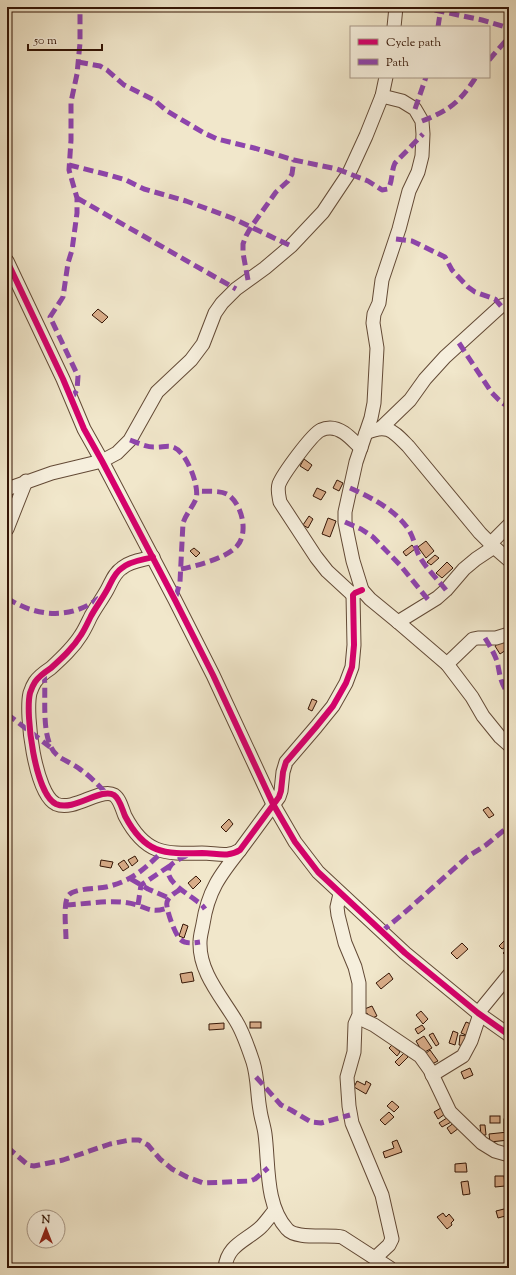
<svg xmlns="http://www.w3.org/2000/svg" width="516" height="1275" viewBox="0 0 516 1275" font-family="'Sorts Mill Goudy',serif">
  <rect width="100%" height="100%" fill="#f1e7cb"/>
  <filter id="stains"><feTurbulence type="fractalNoise" baseFrequency=".005" numOctaves="4"/><feColorMatrix values="0 0 0 0 .2 0 0 0 0 .09 0 0 0 0 .02 0 0 0 .5 -.17"/></filter>
  <radialGradient id="worn" r=".72"><stop offset=".6" stop-color="#630" stop-opacity="0"/><stop offset="1" stop-color="#630" stop-opacity=".3"/></radialGradient>
  <g fill="#d9ad89" stroke="#341505">
    <polygon points="98,309 108,317 102,323 92,315"/>
    <polygon points="304,459 312,465 308,471 300,466"/>
    <polygon points="337,480 343,483 339,491 333,488"/>
    <polygon points="317,488 326,492 321,500 313,496"/>
    <polygon points="309,516 313,519 308,528 303,525"/>
    <polygon points="328,518 336,521 330,537 322,534"/>
    <polygon points="426,541 434,551 426,558 418,547"/>
    <polygon points="412,545 415,549 406,556 403,552"/>
    <polygon points="194,548 200,553 196,557 190,551"/>
    <polygon points="435,555 439,558 431,565 427,562"/>
    <polygon points="447,562 453,568 442,578 436,573"/>
    <polygon points="507,637 509,639 509,648 500,654 495,646"/>
    <polygon points="312,699 317,701 312,711 308,709"/>
    <polygon points="488,807 494,815 489,818 483,810"/>
    <polygon points="229,819 233,824 226,832 221,827"/>
    <polygon points="135,856 138,861 132,866 128,860"/>
    <polygon points="101,860 113,862 111,868 100,866"/>
    <polygon points="124,860 129,867 123,871 118,864"/>
    <polygon points="196,876 201,881 193,889 188,883"/>
    <polygon points="183,924 188,926 184,938 179,936"/>
    <polygon points="504,941 509,946 508,958 503,953 506,950 504,948 502,949 499,946"/>
    <polygon points="462,943 468,949 457,959 451,953"/>
    <polygon points="192,972 194,981 182,983 180,974"/>
    <polygon points="389,973 393,979 381,989 376,983"/>
    <polygon points="372,1006 377,1016 370,1019 367,1013 364,1015 362,1010"/>
    <polygon points="421,1011 428,1019 423,1024 416,1015"/>
    <rect x="250" y="1022" width="11" height="6"/>
    <polygon points="466,1022 471,1024 466,1035 461,1033"/>
    <polygon points="224,1023 224,1029 209,1030 209,1024"/>
    <polygon points="422,1025 425,1029 418,1034 415,1029"/>
    <polygon points="453,1031 458,1033 455,1045 449,1043"/>
    <polygon points="433,1033 439,1044 436,1046 429,1035"/>
    <polygon points="460,1035 466,1036 466,1046 459,1045"/>
    <polygon points="424,1036 432,1048 423,1053 416,1041"/>
    <polygon points="392,1045 400,1052 397,1056 389,1048"/>
    <polygon points="430,1050 438,1061 432,1064 425,1054"/>
    <polygon points="404,1053 408,1057 399,1066 395,1062"/>
    <polygon points="470,1068 473,1075 464,1079 461,1072"/>
    <polygon points="357,1081 365,1085 366,1081 371,1084 366,1094 354,1087"/>
    <polygon points="392,1101 399,1107 394,1112 387,1106"/>
    <polygon points="441,1108 445,1114 438,1119 434,1112"/>
    <polygon points="389,1112 394,1117 385,1125 380,1120"/>
    <polygon points="450,1116 453,1121 442,1127 439,1123"/>
    <rect x="490" y="1116" width="10" height="7"/>
    <rect x="504" y="1119" width="5" height="12"/>
    <polygon points="455,1122 459,1128 451,1134 447,1128"/>
    <polygon points="480,1125 485,1125 486,1135 481,1135"/>
    <polygon points="508,1132 509,1140 490,1142 489,1134"/>
    <polygon points="397,1140 402,1152 385,1158 383,1152 394,1148 392,1142"/>
    <polygon points="466,1163 467,1172 455,1172 455,1164"/>
    <polygon points="495,1176 504,1176 505,1186 495,1187"/>
    <polygon points="468,1181 470,1194 463,1195 461,1182"/>
    <polygon points="508,1208 509,1215 498,1218 496,1211"/>
    <polygon points="443,1213 446,1217 449,1214 454,1220 451,1223 452,1225 447,1229 437,1217"/>
  </g>
  <g fill="none" stroke-linecap="round" stroke-linejoin="round">
    <defs>
      <g id="minor">
        <polyline points="394,27 396,7"/>
        <polyline points="382,96 402,101 415,109 422,121 423,134 422,156 418,172 409,191 399,229 382,280 379,303 374,314 373,323 377,348 374,403 371,418 356,462 345,512 345,522 348,537 353,561 362,590 370,599 398,622 447,664 472,697 483,716 500,737 509,745"/>
        <polyline points="7,261 63,379 84,429 102,461 175,600 213,675 273,804 295,842 318,872 405,953 478,1013 509,1035"/>
        <polyline points="381,428 410,400 425,379 445,357 501,306 505,305 509,307"/>
        <path d="M366,433C387,423 393,431 408,446L480,533L494,547L509,560"/>
        <polyline points="7,489 52,473 102,461 117,453 130,440 157,392 191,360 203,344 215,313 222,303 236,289 265,268 291,246 323,212 349,173 366,136 382,96 386,77"/>
        <polyline points="7,529 26,481"/>
        <polyline points="490,544 509,525"/>
        <path d="M153,557C143,560 130,561 122,568C114,573 111,583 107,590C102,599 96,607 91,616C88,622 85,629 81,635C73,648 62,658 51,668C45,672 39,676 35,682C33,685 31,690 30,693C25,714 35,794 56,804C74,812 101,787 114,795C120,799 122,809 125,816C145,854 163,854 202,853C216,853 228,858 240,850L279,797L281,791L283,772L286,762L316,727L333,706L346,683L352,667L354,645L353,595L355,593L362,590"/>
        <path d="M353,595L327,571L316,557L280,502C279,496 277,490 279,484C283,474 312,434 321,430C323,429 328,428 330,428C343,428 352,440 361,448"/>
        <polyline points="398,622 437,598 446,590 464,569 476,559 494,547"/>
        <polyline points="447,664 473,639 478,638 496,638 509,634"/>
        <path d="M240,850C220,875 208,891 203,924C202,930 200,936 200,942C199,972 221,996 236,1021C243,1032 249,1050 253,1062C258,1078 257,1094 260,1110C261,1118 264,1126 265,1134C269,1164 265,1205 287,1229C296,1240 328,1234 342,1237L390,1268"/>
        <polyline points="340,894 337,907 338,915 345,943 355,967 359,983 359,1015 355,1024 354,1052 347,1077 349,1106 352,1123 382,1195 392,1239 389,1245 375,1258"/>
        <polyline points="478,1013 509,975"/>
        <polyline points="359,1018 374,1025 420,1056 430,1070 450,1112 482,1143 495,1151 509,1155"/>
        <polyline points="432,1075 463,1056 471,1041 480,1014"/>
        <path d="M225,1268C227,1245 246,1241 261,1227C266,1222 270,1216 275,1210"/>
      </g>
    </defs>
    <use href="#minor" stroke="#634a36" stroke-width="15"/>
    <use href="#minor" stroke="#f6efdd" stroke-width="13"/>
    <g stroke="#8e44ad" stroke-width="5" stroke-dasharray="10 5" stroke-linecap="butt">
      <polyline points="420,7 482,20 509,28"/>
      <polyline points="438,27 441,7"/>
      <polyline points="489,60 509,37"/>
      <path d="M78,62L100,66L107,70L124,85L154,100L167,111L204,133L217,139L254,148L294,160L337,169L368,181L382,190L388,189C393,181 391,171 395,163L423,134"/>
      <polyline points="415,109 426,77"/>
      <path d="M422,121C450,110 460,102 476,77"/>
      <polyline points="69,165 109,175 126,180 144,189 186,201 232,218 291,246"/>
      <polyline points="77,198 236,289"/>
      <polyline points="396,239 412,241 445,257 452,270 468,287 475,292 495,299 501,306"/>
      <polyline points="248,280 243,253 243,244 246,236 251,227 276,192 288,181 292,174 294,160"/>
      <polyline points="459,343 492,393 499,400 504,404 509,403"/>
      <polyline points="71,399 77,390 78,376 50,317 63,297 68,263 72,250 77,213 77,198 69,170 71,140 71,102 77,74 80,43 80,7"/>
      <path d="M130,440C138,443 146,447 154,447C160,448 167,445 173,447C186,451 200,486 196,499C192,508 186,514 183,523L180,582L175,600"/>
      <path d="M350,488C371,497 401,513 411,534C415,542 416,552 421,559C427,569 439,581 446,590"/>
      <polyline points="345,522 361,529 373,537 400,565 430,602"/>
      <path d="M181,569C196,566 227,558 237,546C249,533 242,503 227,494C219,490 206,492 197,491"/>
      <path d="M7,598C36,617 71,620 99,598"/>
      <path d="M485,638C490,646 494,653 497,661C500,674 500,684 509,694"/>
      <path d="M44,673C47,695 39,741 58,756C65,761 74,764 81,770C90,776 98,785 106,793"/>
      <polyline points="7,714 50,747"/>
      <path d="M187,855C182,858 175,861 171,865C159,879 190,895 198,902C201,904 203,906 205,909"/>
      <polyline points="131,879 148,889 169,898"/>
      <path d="M181,889C176,892 169,896 167,902C165,908 176,937 181,940C186,944 193,943 200,942"/>
      <path d="M66,905C89,904 115,898 137,905C149,909 153,913 167,908"/>
      <polyline points="138,905 141,885 171,865"/>
      <polyline points="381,932 403,914 467,857 486,845 509,826"/>
      <path d="M66,939C66,928 63,905 68,896C73,888 97,889 106,887C132,881 143,870 162,852"/>
      <polyline points="256,1077 281,1105 291,1110 311,1122 321,1123 350,1115"/>
      <polyline points="7,1147 28,1165 34,1166 63,1160 110,1144 130,1140 139,1140 148,1145 160,1159 172,1169 187,1177 203,1183 250,1181 255,1179 268,1168"/>
    </g>
    <defs>
      <g id="cycleway">
        <polyline points="7,261 63,379 84,429 102,461 175,600 213,675 273,804 295,842 318,872 405,953 478,1013 509,1035"/>
        <path d="M153,557C143,560 130,561 122,568C114,573 111,583 107,590C102,599 96,607 91,616C88,622 85,629 81,635C73,648 62,658 51,668C45,672 39,676 35,682C33,685 31,690 30,693C25,714 35,794 56,804C74,812 101,787 114,795C120,799 122,809 125,816C145,854 163,854 202,853C216,853 228,858 240,850L279,797L281,791L283,772L286,762L316,727L333,706L346,683L352,667L354,645L353,595L355,593L362,590"/>
      </g>
    </defs>
    <use href="#cycleway" stroke="#f6efdd" stroke-width="8"/>
    <use href="#cycleway" stroke="#d6006c" stroke-width="6"/>
  </g>
  <rect width="516" height="1275" fill="none" stroke="#f1e7cb" stroke-width="24"/>
  <rect x="8" y="8" width="500" height="1259" fill="none" stroke="#341505" stroke-width="2"/>
  <rect x="12" y="12" width="492" height="1251" fill="none" stroke="#341505"/>
  <rect x="350" y="26" width="140" height="52" fill="#f6efdd" stroke="#a89887"/>
  <rect x="358" y="39" width="20" height="6" fill="#d6006c" stroke="#a89887"/>
  <text x="386" y="46" font-size="12" fill="#341505">Cycle path</text>
  <rect x="358" y="59" width="20" height="6" fill="#8e44ad" stroke="#a89887"/>
  <text x="386" y="66" font-size="12" fill="#341505">Path</text>
  <g transform="translate(46 1229)"><circle r="19" fill="#f6efdd" stroke="#a89887"/>
  <path d="M0-3L7 15L0 10L-7 15Z" fill="#8f2418"/>
  <text y="-6" font-size="11" font-weight="bold" text-anchor="middle" fill="#341505">N</text>
  </g>
  <path d="M28 44v6h74v-6" fill="none" stroke="#341505" stroke-width="2"/>
  <text x="34" y="44" font-size="12" fill="#341505" stroke="#f6efdd" stroke-width="3" paint-order="stroke">50 m</text>
  <rect width="100%" height="100%" filter="url(#stains)"/>
  <rect width="100%" height="100%" fill="url(#worn)"/>
</svg>
